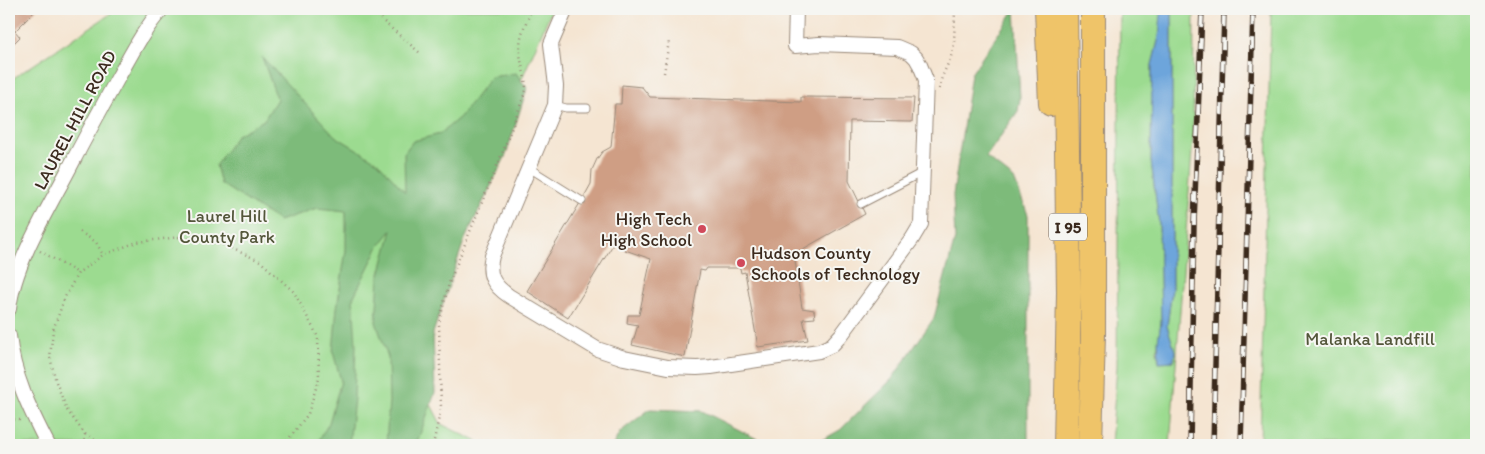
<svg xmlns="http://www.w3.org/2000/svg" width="1485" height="454" viewBox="0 0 1485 454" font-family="Itim,sans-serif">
  <rect width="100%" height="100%" fill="#f6f6f2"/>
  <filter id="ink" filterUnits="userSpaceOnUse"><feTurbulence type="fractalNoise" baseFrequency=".02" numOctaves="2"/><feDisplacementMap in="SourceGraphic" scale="10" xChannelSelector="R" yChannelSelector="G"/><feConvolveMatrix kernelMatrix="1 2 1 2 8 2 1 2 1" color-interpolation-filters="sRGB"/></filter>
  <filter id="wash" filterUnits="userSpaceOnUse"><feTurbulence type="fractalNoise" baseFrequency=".0096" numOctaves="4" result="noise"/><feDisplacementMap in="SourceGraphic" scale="20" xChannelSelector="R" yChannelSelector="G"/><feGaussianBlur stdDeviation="1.12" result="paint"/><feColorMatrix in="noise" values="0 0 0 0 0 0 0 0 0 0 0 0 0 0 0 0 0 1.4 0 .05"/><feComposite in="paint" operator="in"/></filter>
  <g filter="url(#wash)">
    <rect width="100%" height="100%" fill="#f5e5d2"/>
    <g fill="#9cdb90" stroke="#6c8257">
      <polygon points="118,9 552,9 466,208 425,319 426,395 441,424 484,445 9,445 9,81"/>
      <polygon points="1120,9 1160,9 1162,14 1159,37 1152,65 1151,161 1159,224 1161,322 1157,351 1159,362 1174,361 1175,351 1167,326 1172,289 1172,9 1194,9 1193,138 1170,445 1111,445 1117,366"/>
      <polygon points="1271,9 1476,9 1476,445 1260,445"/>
    </g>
    <g fill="#7dbb7a" stroke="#5c724c">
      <polygon points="1015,9 1020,98 1018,111 986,157 1014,179 1028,215 1028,445 813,445 840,430 892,379 934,318 955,239 953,195 971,74"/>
      <polygon points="262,57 335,136 378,162 405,192 404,153 413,141 440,134 460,117 491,77 516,73 527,88 506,155 464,241 433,333 435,393 416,445 386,445 389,401 388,357 376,322 379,278 392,230 379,246 353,298 356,345 354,398 349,445 316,445 329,423 341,381 333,352 337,308 346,250 346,211 317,208 279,221 221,184 216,165 237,135 264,120 277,99"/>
      <polygon points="650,409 702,411 769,445 613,445 620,432"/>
    </g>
    <polygon fill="#6da5db" stroke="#54687c" points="1160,9 1172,9 1172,289 1167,326 1175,351 1174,361 1159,362 1158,341 1161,322 1159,224 1151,161 1152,65 1159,37 1161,14"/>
    <g id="blocks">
      <g fill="#cf9e84">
        <polygon points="9,9 37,9 15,31 20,37 9,48"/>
        <polygon points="622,85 642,87 650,97 801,102 801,97 914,98 912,122 850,121 849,181 865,214 794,254 802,308 814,310 815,318 803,319 808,340 758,347 745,272 741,273 740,268 707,268 705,271 700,270 685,357 632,345 638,325 627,323 628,315 639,315 651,259 625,250 614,243 568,318 527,291 586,193 591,184 592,170 597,159 602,152 611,147 615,104 621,104"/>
      </g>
    </g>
  </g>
  <g filter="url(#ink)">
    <use href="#blocks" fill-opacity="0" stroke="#988878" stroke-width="1"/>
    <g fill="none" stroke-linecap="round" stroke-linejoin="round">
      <defs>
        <g id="lane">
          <polyline points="555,105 566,108 587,108"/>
          <polyline points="529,168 582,201"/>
          <polyline points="861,204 923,172"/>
        </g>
        <g id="street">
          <path d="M566,9L551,44L556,86L555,105L492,256C487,275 493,285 509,296L597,349L624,358L668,367L697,368L711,367L819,351L832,345L842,334L912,239L921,224L926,80L920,65L916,58L911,53L897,47L819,44L795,46L796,9"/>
          <path d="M9,309C14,262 50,206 72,163C87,134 103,105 119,76C132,53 144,29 162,9"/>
          <path d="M9,336C13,375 30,410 48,445"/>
        </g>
        <g id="highway">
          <polyline points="1047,9 1051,104"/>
          <polyline points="1065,9 1069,292 1066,445"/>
          <polyline points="1090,445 1093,334 1093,9"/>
        </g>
      </defs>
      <use href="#lane" stroke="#988878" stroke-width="9"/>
      <use href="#street" stroke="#988878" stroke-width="16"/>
      <use href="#highway" stroke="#988878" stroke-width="26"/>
      <g stroke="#988878" stroke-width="2.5" stroke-dasharray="1 4" stroke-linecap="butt">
        <polyline points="369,9 420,53"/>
        <polyline points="664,73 669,41"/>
        <polyline points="939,89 942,77 951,57 954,44 955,9"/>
        <polyline points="80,232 96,242 103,255"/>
        <polyline points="40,251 78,273"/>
        <polyline points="9,419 20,420"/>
        <polyline points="84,445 85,434"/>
        <polyline points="103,445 85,434 67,410 56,382 50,357 53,330 65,297 78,273 103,255 137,242 180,237 224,245 260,261 294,292 318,337 319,378 308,414 287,441 281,445"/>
        <path d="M433,445L441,408L439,323L449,283L503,151L526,90C526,75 519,61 520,47C520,33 527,21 532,9"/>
      </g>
      <use href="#lane" stroke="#fff" stroke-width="7"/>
      <use href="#street" stroke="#fff" stroke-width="14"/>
      <use href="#highway" stroke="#efc469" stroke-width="24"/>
      <defs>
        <g id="rail">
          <polyline points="1190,445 1194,224 1202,9"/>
          <polyline points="1213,445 1224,9"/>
          <polyline points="1241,445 1253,9"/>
        </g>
      </defs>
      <use href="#rail" stroke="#3b2a1e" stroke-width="5.5"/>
      <use href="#rail" stroke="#f6f6f2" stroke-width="4" stroke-dasharray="11" stroke-linecap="butt"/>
    </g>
  </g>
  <g fill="#d1495b" stroke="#f6f6f2" stroke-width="2">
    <circle cx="702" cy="229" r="5"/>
    <circle cx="741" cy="263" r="5"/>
  </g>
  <g text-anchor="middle" stroke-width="4" stroke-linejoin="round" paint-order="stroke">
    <rect fill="#f6f6f2" stroke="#73675e" stroke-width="1" x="1049" y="213.5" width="38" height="27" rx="4"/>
    <g font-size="16" font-weight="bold" fill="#3b2a1e">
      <text x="1068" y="233">I 95</text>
    </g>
    <g font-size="18" fill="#3b2a1e" stroke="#f6f6f2">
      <text transform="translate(75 120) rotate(-62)" y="6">LAUREL HILL ROAD</text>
    </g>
    <g font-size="18" fill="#53563a" stroke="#f6f6f2">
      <text x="227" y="222">Laurel Hill<tspan x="227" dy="21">County Park</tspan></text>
      <text x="1370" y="345">Malanka Landfill</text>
    </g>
    <g font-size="18" fill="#3b2a1e" stroke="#f6f6f2" text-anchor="end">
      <text x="692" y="225">High Tech<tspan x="692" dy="21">High School</tspan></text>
      <text x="751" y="259" text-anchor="start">Hudson County<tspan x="751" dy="21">Schools of Technology</tspan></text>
    </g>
  </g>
  <rect width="1485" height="454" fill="none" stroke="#f6f6f2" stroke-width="30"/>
</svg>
